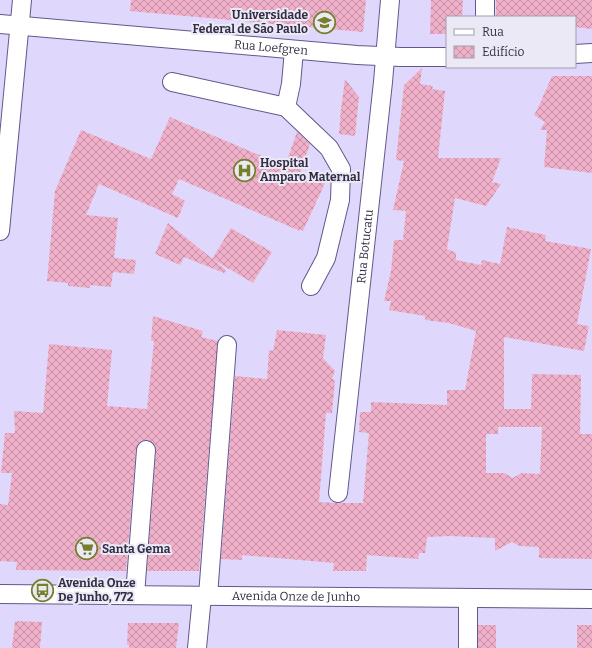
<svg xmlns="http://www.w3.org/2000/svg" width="592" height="648" viewBox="0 0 592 648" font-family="Bitter,serif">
  <defs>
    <pattern id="building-cross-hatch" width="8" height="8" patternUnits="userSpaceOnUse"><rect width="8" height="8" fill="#f1b0c9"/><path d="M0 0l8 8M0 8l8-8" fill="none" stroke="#c490a5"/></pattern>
  </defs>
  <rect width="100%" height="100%" fill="#e0d8fc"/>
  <g fill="url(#building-cross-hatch)" fill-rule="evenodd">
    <polygon points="131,0 366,0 363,32 130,11"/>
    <polygon points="431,0 463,0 462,17 447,17 447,34 430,34"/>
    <polygon points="496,0 592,0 592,29 575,27 575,17 496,17"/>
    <path d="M422,68L420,84L433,86L432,89L445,91L438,158H501L492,182L501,184L486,206L455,198L447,249L456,253V260L481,265L482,260L500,264L507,227L546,235L545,241L591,249L577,324L589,326L584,351L504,337V409H531L532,374L581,375L580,434H592V559L539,558V547L519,546L512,542L495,551V538L450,536L427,537L425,553H419L418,559L367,555L366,571H333L334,563L242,555V560L221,559L235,376L267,379L269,350L273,351L277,330L326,335L323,358L335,371L332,379L335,380L332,413H326L319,502L337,503H363L369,433L359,432L360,412H371V402L447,405V390H465L476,331L449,323L425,320V316L389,310L391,301H384L391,271L394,240H403L406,211L393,210L404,161L396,160L404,85ZM498,427H542L540,474L521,473L513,478L504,473H486V434H498Z"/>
    <polygon points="552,76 592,76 592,173 544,167 547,130 540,130 545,122 534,115 538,108"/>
    <polygon points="345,79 359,97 355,136 339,134 341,109"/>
    <polygon points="170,117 285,166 297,132 310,144 300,173 325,183 303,231 300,229 300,231 179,179 172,194 185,201 178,218 99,184 86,215 118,218 114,258 136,260 134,274 113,272 111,287 90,285 90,288 68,286 68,283 47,281 55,191 81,130 151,159"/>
    <polygon points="168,223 226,270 224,273 184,257 180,265 155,254"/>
    <polygon points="231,228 272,252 253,283 212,259"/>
    <polygon points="153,316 203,331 201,337 218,341 199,571 147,571 156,451 156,446 152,442 146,440 142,440 138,444 136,449 126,571 16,570 17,562 0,561 0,504 8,505 12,473 1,473 5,433 15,433 14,411 43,413 49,344 112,350 107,406 147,409 154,341 151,341"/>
    <polygon points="15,621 42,622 40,648 12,648"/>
    <polygon points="128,623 179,623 176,648 129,648 129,645 127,645"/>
    <rect x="478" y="625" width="18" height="23"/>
    <rect x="577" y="625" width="15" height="23"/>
  </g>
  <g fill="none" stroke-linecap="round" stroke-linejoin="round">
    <defs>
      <g id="minor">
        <polyline points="485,17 485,0"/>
        <path id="s1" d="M0,24L357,55L401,57H447"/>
        <polyline points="294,50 291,84 286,107 329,148 341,169 340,200 326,258 311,286"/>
        <polyline points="575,54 592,53"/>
        <polyline points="172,82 286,107"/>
        <polyline points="0,231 22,0"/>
        <path id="s2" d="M338,493L383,82L390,0"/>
        <path id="s3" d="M0,594L592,599"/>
        <polyline points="135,595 146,450"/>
        <polyline points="208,596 227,345"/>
        <polyline points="468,598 468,648"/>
        <polyline points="197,648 202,596"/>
      </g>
    </defs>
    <use href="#minor" stroke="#64578b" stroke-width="20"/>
    <use href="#minor" stroke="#fff" stroke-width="18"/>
  </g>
  <defs>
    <symbol id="university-ring" viewBox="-11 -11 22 22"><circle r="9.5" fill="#ece9f6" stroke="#767f2a" stroke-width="1.5"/><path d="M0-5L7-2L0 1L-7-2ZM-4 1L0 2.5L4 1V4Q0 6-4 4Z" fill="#767f2a"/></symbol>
    <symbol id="hospital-ring" viewBox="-11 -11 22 22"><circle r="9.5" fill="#ece9f6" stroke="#767f2a" stroke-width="1.5"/><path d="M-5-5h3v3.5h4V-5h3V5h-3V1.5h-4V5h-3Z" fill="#767f2a"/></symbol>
    <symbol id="supermarket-ring" viewBox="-11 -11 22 22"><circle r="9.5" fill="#ece9f6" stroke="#767f2a" stroke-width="1.5"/><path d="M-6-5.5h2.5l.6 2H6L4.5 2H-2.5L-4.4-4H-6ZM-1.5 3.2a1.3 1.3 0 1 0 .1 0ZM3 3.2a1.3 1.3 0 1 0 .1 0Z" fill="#767f2a"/></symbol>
    <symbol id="bus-ring" viewBox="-11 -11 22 22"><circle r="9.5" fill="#ece9f6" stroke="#767f2a" stroke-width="1.5"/><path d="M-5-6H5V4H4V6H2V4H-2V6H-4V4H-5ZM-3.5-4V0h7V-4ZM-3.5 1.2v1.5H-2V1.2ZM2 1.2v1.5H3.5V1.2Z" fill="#767f2a"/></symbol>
  </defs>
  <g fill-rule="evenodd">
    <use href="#university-ring" x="312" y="10" width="25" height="25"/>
    <use href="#hospital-ring" x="232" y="158" width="25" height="25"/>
    <use href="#supermarket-ring" x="74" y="536" width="25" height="25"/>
    <use href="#bus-ring" x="30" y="578" width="25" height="25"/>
  </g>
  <g text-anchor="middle" stroke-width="4" stroke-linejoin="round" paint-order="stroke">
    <g font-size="12" font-weight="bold" fill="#332e45" stroke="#ece9f6" text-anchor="start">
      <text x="308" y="19" text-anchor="end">Universidade<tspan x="308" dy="14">Federal de São Paulo</tspan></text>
      <text x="260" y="167">Hospital<tspan x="260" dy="14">Amparo Maternal</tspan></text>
      <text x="102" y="553">Santa Gema</text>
      <text x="58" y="587">Avenida Onze<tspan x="58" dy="14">De Junho, 772</tspan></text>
    </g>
    <g font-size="12" fill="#332e45" stroke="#ece9f6">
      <text dy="4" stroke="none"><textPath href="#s1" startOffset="272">Rua Loefgren</textPath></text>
      <text dy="4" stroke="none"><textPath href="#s2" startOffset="248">Rua Botucatu</textPath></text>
      <text dy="4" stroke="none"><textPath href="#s3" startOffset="296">Avenida Onze de Junho</textPath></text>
    </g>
  </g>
  <rect x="446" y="16" width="130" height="52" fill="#ece9f6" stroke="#a29eaf"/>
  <rect x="454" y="29" width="20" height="6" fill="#ffffff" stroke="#a29eaf"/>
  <text x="482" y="36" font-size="12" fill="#332e45">Rua</text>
  <rect x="454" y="46" width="20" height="12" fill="url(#building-cross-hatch)" stroke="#a29eaf"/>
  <text x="482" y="56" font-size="12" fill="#332e45">Edifício</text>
</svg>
